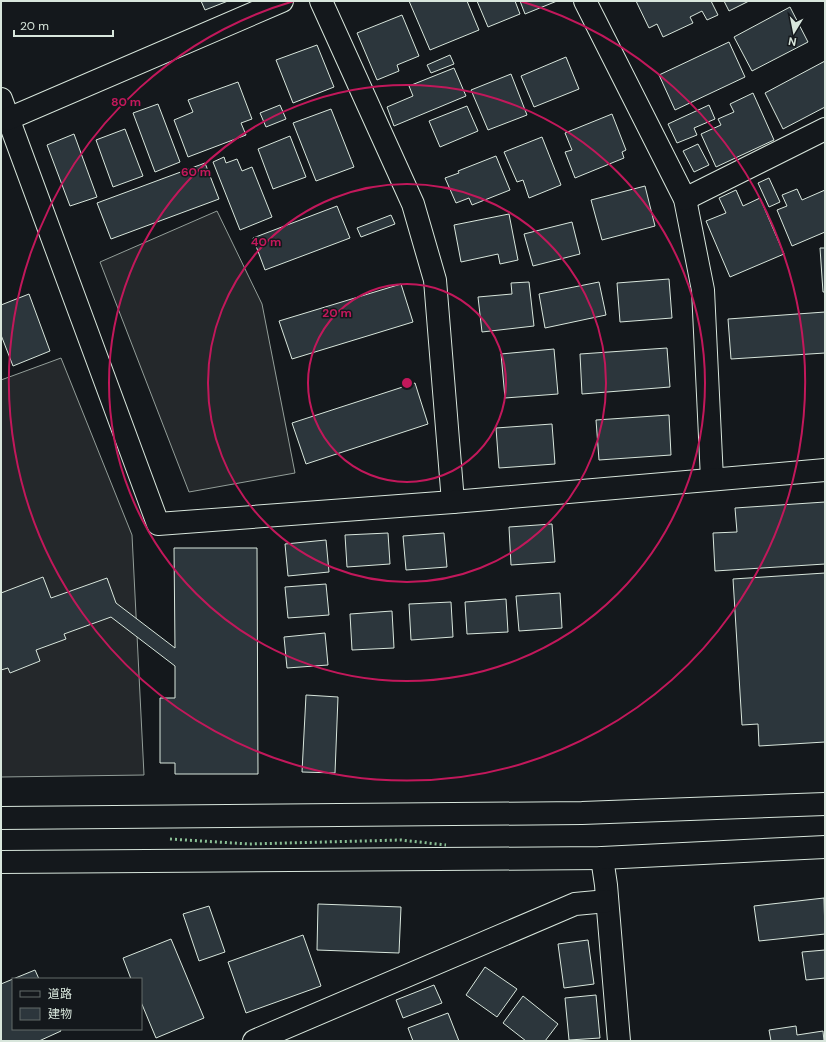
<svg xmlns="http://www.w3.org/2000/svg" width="826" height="1042" viewBox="0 0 826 1042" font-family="'DM Sans','Noto Sans JP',sans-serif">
  <rect width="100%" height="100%" fill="#14181c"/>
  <g fill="#24282b" stroke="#939e99">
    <polygon points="217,211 262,304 295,473 189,492 100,262"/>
    <polygon points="61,358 132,535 144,775 1,777 1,380"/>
  </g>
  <g fill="#2c363c" stroke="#d8e6dc">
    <polygon points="201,1 228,1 205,10"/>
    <polygon points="409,1 467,1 479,30 430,50"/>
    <polygon points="477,1 515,1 520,14 488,27"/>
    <polygon points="520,1 557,1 525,14"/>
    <polygon points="636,1 711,1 718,15 707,20 702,11 690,17 693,23 663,37 657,24 649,28"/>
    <polygon points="724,1 749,1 729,11"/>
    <polygon points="790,7 808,42 752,71 734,37"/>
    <polygon points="402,15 419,56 397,65 399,71 377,80 357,33"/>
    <polygon points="729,42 745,77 675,110 659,75"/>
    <polygon points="317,45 334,87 293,103 276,60"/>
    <polygon points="450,55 454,64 431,73 427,65"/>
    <polygon points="566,57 579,89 534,107 521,76"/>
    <polygon points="825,61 825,107 783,129 765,93"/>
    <polygon points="454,68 466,96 394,126 387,107 413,96 409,86"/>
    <polygon points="511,74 527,115 488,130 471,90"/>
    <polygon points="238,82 252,119 241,123 246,135 188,157 174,120 193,112 188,100"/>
    <polygon points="753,93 774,140 716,167 701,134 721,125 718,119 734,112 730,104"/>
    <polygon points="158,104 180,162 155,172 133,113"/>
    <polygon points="280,105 286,119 266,127 260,113"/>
    <polygon points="709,105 715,119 694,128 697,135 677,143 668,124"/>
    <polygon points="467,106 478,131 440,147 429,121"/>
    <polygon points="331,109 354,167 316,181 293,123"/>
    <polygon points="612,114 626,150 622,152 624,158 575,178 565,152 572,150 565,133"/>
    <polygon points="125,129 143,176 113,187 96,140"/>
    <polygon points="74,134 97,197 70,206 47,145"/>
    <polygon points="290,136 306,177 273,189 258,149"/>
    <polygon points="542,137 561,185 529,198 523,180 517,182 504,152"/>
    <polygon points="698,144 709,165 694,172 683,151"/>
    <polygon points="496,156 510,190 472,205 469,198 456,203 445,178 459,173 458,171"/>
    <polygon points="224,157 226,163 237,159 242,171 252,167 272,217 240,230 213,162"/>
    <polygon points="205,163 219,199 111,239 97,203"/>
    <polygon points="769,178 780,202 769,207 758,183"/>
    <polygon points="645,186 655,226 602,240 591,200"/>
    <polygon points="797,189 802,200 825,190 825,232 792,246 777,210 787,206 782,195"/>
    <polygon points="736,190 743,206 760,198 784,254 730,277 706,221 726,213 719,198"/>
    <polygon points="337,206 350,238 265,270 253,238"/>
    <polygon points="509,214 518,260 500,264 498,254 461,262 454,225"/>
    <polygon points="391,215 395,224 361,237 357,228"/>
    <polygon points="572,222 580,254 533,266 524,234"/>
    <polygon points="820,248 825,248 825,292 823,292"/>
    <polygon points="669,279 672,318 620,322 617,283"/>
    <polygon points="529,282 534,326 482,332 478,297 512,294 511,283"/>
    <polygon points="599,282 606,315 545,328 539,294"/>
    <polygon points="401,284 413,322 292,359 279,321"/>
    <polygon points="29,294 50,351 13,366 1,335 1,305"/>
    <polygon points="825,312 825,353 731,359 728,319"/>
    <polygon points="667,348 670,387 582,394 580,354"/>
    <polygon points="554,349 558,394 505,398 501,354"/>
    <polygon points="415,383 428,424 306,464 292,423"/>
    <polygon points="669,415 671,455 599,460 596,420"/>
    <polygon points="552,424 555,464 499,468 496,428"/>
    <polygon points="825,502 825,564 715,571 713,533 737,532 735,508"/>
    <polygon points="552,524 555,562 511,565 509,527"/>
    <polygon points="388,533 390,564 347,567 345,535"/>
    <polygon points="444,533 447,567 406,570 403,536"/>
    <polygon points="326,540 329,572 288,576 285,544"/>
    <polygon points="174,548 257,548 258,774 175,774 175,763 160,763 160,698 175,698 175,666 111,617 64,634 66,639 36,650 40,661 10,673 8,668 1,670 1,593 43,577 51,598 107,578 116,603 175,648"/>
    <polygon points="825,573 825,742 759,746 758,724 742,725 733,579"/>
    <polygon points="326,584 329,615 288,618 285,587"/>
    <polygon points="560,593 562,628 519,631 516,596"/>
    <polygon points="506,599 508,632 467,634 465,602"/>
    <polygon points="451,602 453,637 411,640 409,604"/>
    <polygon points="392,611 394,648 352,650 350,614"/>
    <polygon points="325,633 328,665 287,668 284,637"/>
    <polygon points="306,695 338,697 335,773 302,772"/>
    <polygon points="824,898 825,934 759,941 754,906"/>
    <polygon points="318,904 401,907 399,953 317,950"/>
    <polygon points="209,906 225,952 199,961 183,914"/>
    <polygon points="303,935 321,986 246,1013 228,962"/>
    <polygon points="171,939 204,1018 156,1038 141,1002 141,979 131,979 123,958"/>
    <polygon points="588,940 594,984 564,988 558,944"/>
    <polygon points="825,950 825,978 806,980 802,952"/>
    <polygon points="485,967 517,989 497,1017 466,995"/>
    <polygon points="35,970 39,979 13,979"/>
    <polygon points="13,979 13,1029 60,1029 61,1031 39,1041 1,1041 1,984"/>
    <polygon points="434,985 442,1003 403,1018 396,1000"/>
    <polygon points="596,995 600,1038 569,1040 565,998"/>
    <polygon points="523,996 558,1024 545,1041 526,1041 503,1023"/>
    <polygon points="448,1013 459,1041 413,1041 408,1028"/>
    <polygon points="796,1026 797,1035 823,1031 824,1041 771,1041 769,1030"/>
  </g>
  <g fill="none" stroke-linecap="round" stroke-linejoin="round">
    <defs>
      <g id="minor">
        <polyline points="321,1 413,204 435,280 453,502"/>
        <polyline points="585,1 685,199 703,290 712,479"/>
        <polyline points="1,99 158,524 453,502 825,470"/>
        <polyline points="8,119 282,1"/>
        <polyline points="685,199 825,129"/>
        <polyline points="602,858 606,885 619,1041"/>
        <polyline points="254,1041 575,904 607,901"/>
      </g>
      <g id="tertiary">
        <polyline points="1,818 582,813 825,804"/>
        <polyline points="1,862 602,858 825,847"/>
      </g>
    </defs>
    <use href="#minor" stroke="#d8e6dc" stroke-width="24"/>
    <use href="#tertiary" stroke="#d8e6dc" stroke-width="24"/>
    <use href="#minor" stroke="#14181c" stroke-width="22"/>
    <use href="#tertiary" stroke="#14181c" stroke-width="22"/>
    <polyline stroke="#8ac095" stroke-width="3" stroke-dasharray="2 3" stroke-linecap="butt" points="170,839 249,844 401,840 446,845"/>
  </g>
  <g fill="none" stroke="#c2185b" stroke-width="2">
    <circle cx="407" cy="383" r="99"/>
    <circle cx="407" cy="383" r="199"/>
    <circle cx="407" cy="383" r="298"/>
    <path d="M520 1A398 398 0 1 1 294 1"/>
  </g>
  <circle cx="407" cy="383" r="6" fill="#c2185b" stroke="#14181c" stroke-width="2"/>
  <g font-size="12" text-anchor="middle" font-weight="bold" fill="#c2185b" stroke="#14181c" stroke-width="3" stroke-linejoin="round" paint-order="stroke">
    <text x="126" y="106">80 m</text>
    <text x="196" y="176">60 m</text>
    <text x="266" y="246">40 m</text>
    <text x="337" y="317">20 m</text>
  </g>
  <rect width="826" height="1042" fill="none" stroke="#d8e6dc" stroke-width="4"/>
  <rect x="12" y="978" width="130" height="52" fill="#14181c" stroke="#626a69"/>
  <rect x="20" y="991" width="20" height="6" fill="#14181c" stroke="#626a69"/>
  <text x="48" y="998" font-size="12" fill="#d8e6dc">道路</text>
  <rect x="20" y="1008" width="20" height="12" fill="#2c363c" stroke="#626a69"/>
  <text x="48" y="1018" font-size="12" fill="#d8e6dc">建物</text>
  <g transform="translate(794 32) rotate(190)" stroke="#14181c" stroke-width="3" paint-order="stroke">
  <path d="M0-3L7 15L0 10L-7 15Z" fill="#d8e6dc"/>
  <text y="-6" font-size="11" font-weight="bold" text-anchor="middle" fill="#d8e6dc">N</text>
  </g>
  <path d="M14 30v6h99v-6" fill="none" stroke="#d8e6dc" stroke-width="2"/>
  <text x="20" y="30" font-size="12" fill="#d8e6dc" stroke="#14181c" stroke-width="3" paint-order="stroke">20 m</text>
</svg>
